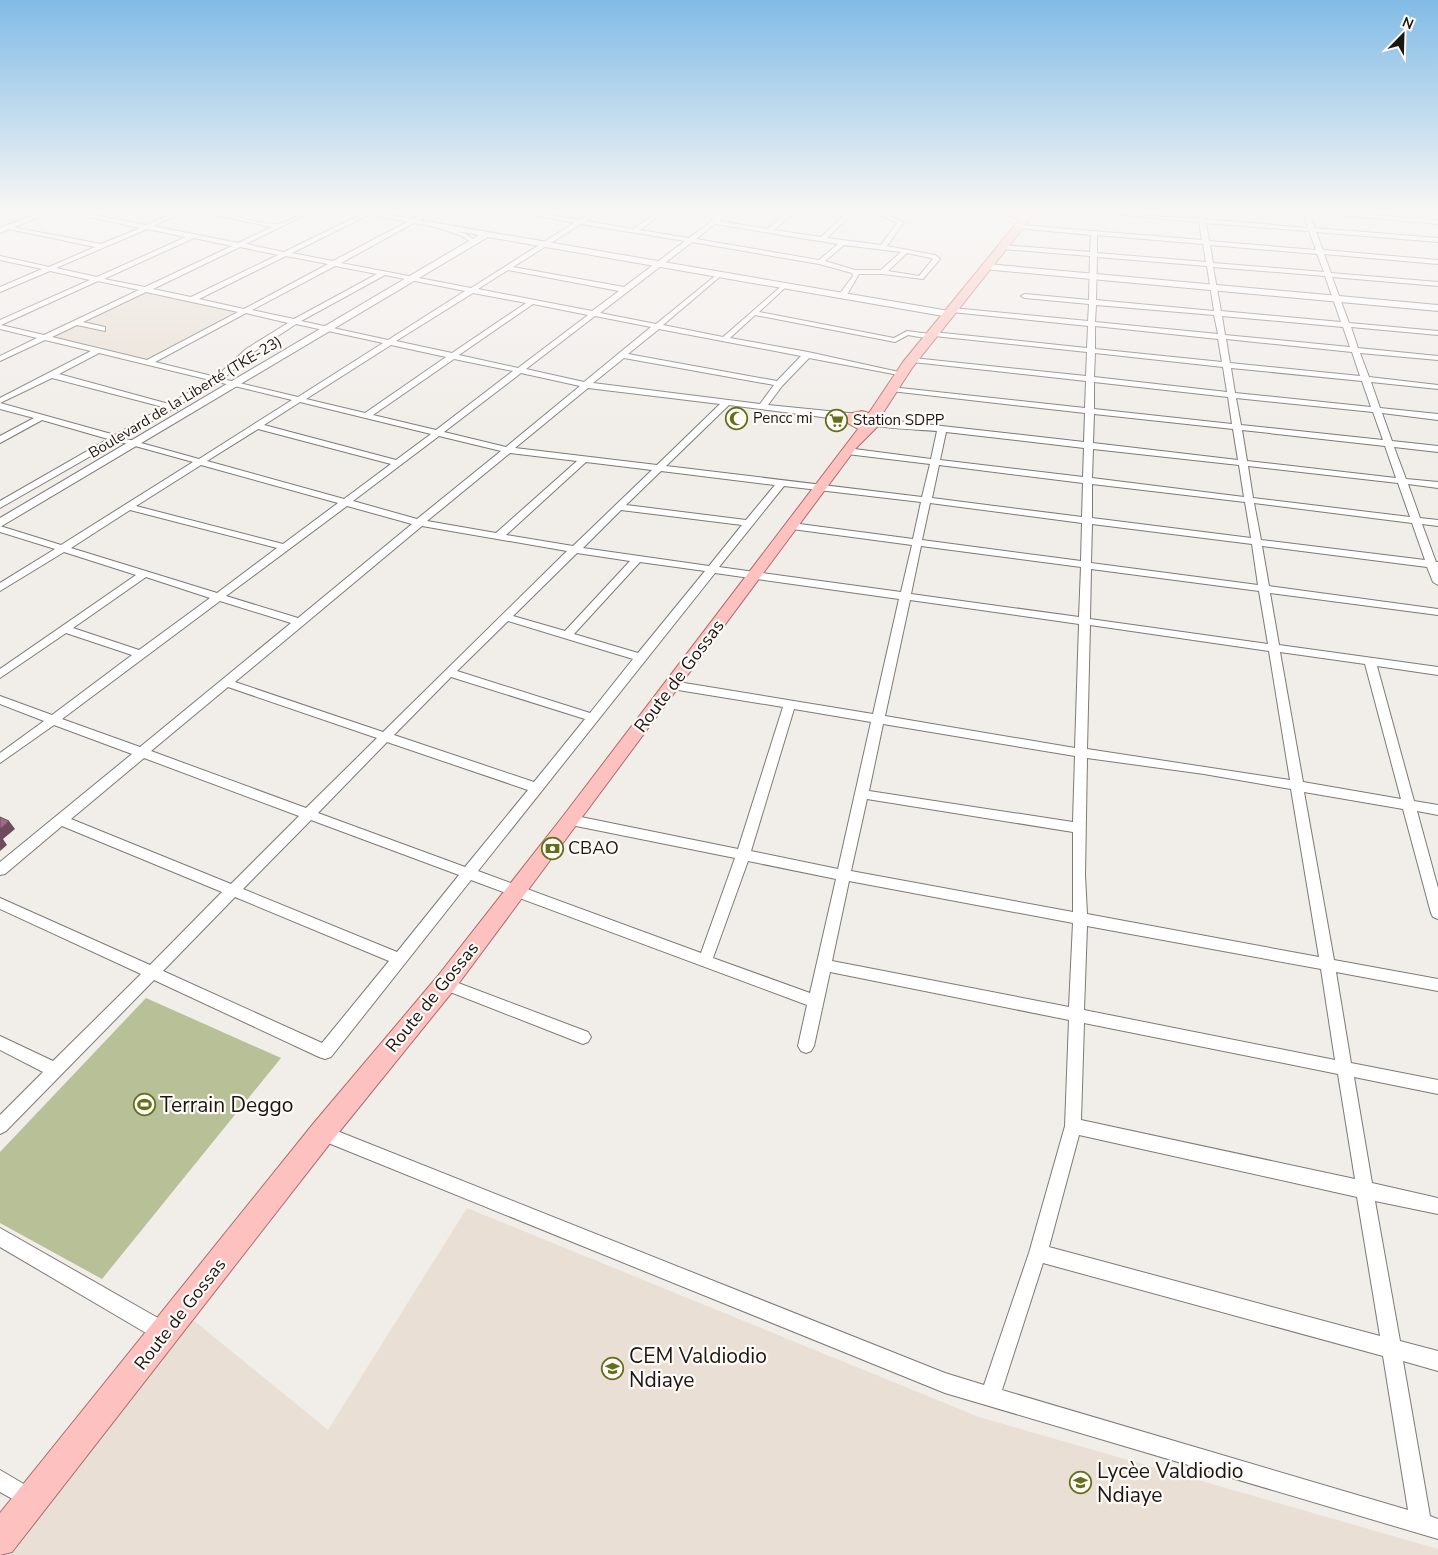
<svg xmlns="http://www.w3.org/2000/svg" width="1438" height="1555" viewBox="0 0 1438 1555" font-family="'Nunito Sans',sans-serif">
  <rect width="100%" height="100%" fill="#f1ede9"/>
  <g fill="#e9dfd5">
    <polygon points="146,291 236,311 145,361 49,336"/>
    <polygon points="467,1208 979,1417 1438,1549 1438,1555 8,1555 192,1319 328,1430"/>
  </g>
  <polygon fill="#b7c096" points="146,998 281,1058 102,1279 0,1223 0,1152"/>
  <g fill="none" stroke-linecap="round" stroke-linejoin="round">
    <defs>
      <g id="minor">
        <path d="M71,213H84L146,225L174,213H182L153,226L238,243L272,227L206,213C230,213 252,223 276,224C287,224 297,213 309,213L246,244L284,252L364,213H372L292,253L333,261L424,213H432L341,263L471,288L574,223L525,213H539L579,220L590,213H597L586,221L633,229L656,213H663L640,230L689,238L722,213H729L719,221L767,229L787,213H794L774,230L821,237L846,213H853L827,238L881,245L897,223L876,213H884L904,222L887,246L935,255L940,259L923,279L883,274H859L845,298H842L838,296L853,276L852,273L819,264L692,242L600,313L656,324L720,272L722,273V275L663,325L723,337L785,283L788,285L787,286L759,312L894,338L907,331L930,334L933,332L1087,348L1088,326L952,312L948,310L952,308L1088,321L1089,304L1025,298L1021,296L1025,294L1089,300L1090,256L1003,249L1000,247L1003,245L1090,252L1091,235L1018,228L1020,225L1202,240L1199,222L1103,213L1199,219L1198,213H1204L1205,219L1308,228L1303,213H1309L1315,228L1438,238V242L1316,232L1323,250L1438,260V264L1324,254L1331,273L1438,282V286L1332,277L1349,323L1438,331V335L1351,327L1358,348L1438,356V360L1360,353L1369,377L1438,385V389L1371,382L1380,408L1438,414V420L1382,413L1392,441L1438,446V452L1394,447L1406,479L1438,482V488L1408,484L1420,518L1438,520V526L1422,524L1436,562H1438V585L1433,582L1427,567L1262,546L1269,586L1438,609V615L1270,593L1279,645L1438,667V675L1377,666L1414,801L1438,805V815L1417,811L1438,888V919L1433,917L1431,913L1403,809L1304,792L1334,960L1438,979V991L1336,972L1351,1063L1438,1080V1094L1354,1077L1372,1183L1438,1198V1214L1375,1201L1400,1341L1438,1351V1371L1403,1361L1430,1516L1438,1519V1539L945,1393L316,1138L314,1133L316,1128L322,1125L945,1373L984,1385L1029,1253L1065,1126L1069,1020L830,972L814,1046L811,1051L806,1053L801,1051L798,1046L807,1005L471,880L331,1057L325,1059L319,1057L154,980L6,1131L0,1134V1115L43,1072L0,1050V1036L53,1061L141,974L0,909V898L150,965L222,892L62,826L5,874L0,875V862L132,754L54,725L0,763V753L44,721L0,704V696L52,715L132,655L66,633L0,678V669L136,575L64,552L0,591V583L55,549L0,532V526L61,545L193,462L117,441L0,508V501L108,439L42,420L0,443V436L34,418L0,409V403L115,435L163,407L52,378L0,403V398L91,351L45,340L0,361V356L37,338L0,329V320L90,280L50,271L0,292V287L42,269L0,260V256L49,267L95,247L9,229L7,226L101,244L140,228ZM1206,223L1309,231L1316,250L1209,241ZM581,224L685,241L624,287L513,267ZM715,224L838,244L819,260L696,239ZM147,229L186,237L97,277L56,268ZM1097,235L1203,244L1206,262L1097,253ZM194,238L232,246L145,287L104,279ZM844,245L901,252L881,270H855L825,261ZM1210,245L1317,254L1324,272L1213,263ZM240,247L278,255L191,297L153,289ZM907,253L931,258L933,259L919,276L888,271ZM286,256L328,264L244,309L199,299ZM1097,257L1207,266L1214,311L1096,300ZM335,266L377,274L294,319L252,310ZM1213,267L1325,276L1341,322L1221,311ZM508,270L619,291L592,311L478,289ZM385,275L465,291L388,340L301,321ZM98,281L139,290L44,335L1,325ZM146,292L238,312L147,360L52,337L77,325L105,331V327L83,322ZM473,293L526,303L452,353L396,341ZM533,304L588,315L518,368L459,355ZM1096,305L1214,315L1218,334L1095,322ZM246,313L288,323L246,349L216,377L155,362ZM755,315L895,342L908,335L931,339L934,336L1087,352L1086,376L913,358L909,360L913,362L1086,381L1085,408L891,387L887,389L891,391L1085,413L1084,442L870,418L869,424C874,428 926,430 937,431L931,459L847,448L843,451L847,454L930,464L922,497L666,466L729,405L822,417L854,423V419L850,418H858V414L768,405L782,386L809,358L904,376L908,374L808,352L730,338ZM595,316L651,327L584,382L526,369ZM1222,316L1343,327L1350,347L1225,335ZM296,324L383,343L298,397L223,379L252,353ZM1095,326L1218,339L1222,362L1095,349ZM659,329L801,356L777,381L628,354ZM1226,339L1352,352L1360,376L1230,363ZM391,345L446,357L365,413L306,399ZM99,353L210,380L169,404L59,374ZM1095,353L1223,367L1227,392L1094,377ZM624,358L774,385L760,404L593,383ZM454,359L513,371L436,430L373,415ZM1231,368L1362,381L1371,407L1235,393ZM521,373L580,386L506,447L444,432ZM218,382L292,400L199,459L123,438L171,410H177V406ZM1094,382L1228,397L1232,424L1094,409ZM588,388L720,404L657,465L515,448ZM1236,398L1373,412L1383,440L1241,425ZM300,402L431,434L396,460L264,425ZM1094,414L1233,429L1238,460L1093,443ZM258,429L391,464L344,499L207,461ZM1242,430L1385,446L1396,478L1247,461ZM946,432L1084,448L1083,477L940,460ZM439,436L501,451L417,519L353,501ZM1093,449L1239,465L1244,497L1092,478ZM510,453L577,461L496,533L427,521ZM586,462L652,470L573,546L506,535ZM201,465L338,503L283,544L136,506ZM939,465L1083,483L1082,517L932,498ZM1248,466L1398,483L1410,517L1253,498ZM661,471L775,485L746,520L626,505ZM1092,484L1245,502L1251,538L1092,518ZM784,486L921,502L913,539L792,523L787,526L792,529L912,545L901,592L719,567ZM930,503L1082,523L1081,561L922,540ZM1254,503L1412,523L1425,560L1261,540ZM347,506L412,524L298,618L226,596ZM130,510L277,548L217,593L71,548ZM621,510L742,525L709,566L583,548ZM1092,524L1252,544L1258,585L1091,563ZM422,526L567,551L383,732L235,682ZM921,546L1081,567L1079,617L911,594ZM577,553L630,561L565,631L513,616ZM640,562L705,571L638,653L574,634ZM1091,569L1259,591L1268,644L1090,619ZM715,573L899,599L873,714L672,681L668,682L666,685L672,689L783,707L738,849L571,815L566,817L565,820L566,823L571,825L735,858L701,953L478,871ZM146,577L210,598L139,650L73,628ZM910,600L1079,624L1075,748L885,716ZM220,601L291,623L140,747L62,719ZM508,621L633,659L590,713L457,671ZM1090,625L1269,651L1290,780L1087,749ZM1280,652L1365,664L1401,799L1303,782ZM451,677L585,719L534,782L394,735ZM228,687L377,738L306,808L151,751ZM794,709L871,722L838,869L751,851ZM883,724L1075,756L1073,822L869,791ZM387,742L528,790L465,867L318,813ZM144,758L299,816L231,884L71,819ZM1087,758L1204,774L1291,789L1319,957L1087,914L1085,875ZM867,799L1073,832V912L851,871ZM311,820L459,875L397,952L243,889ZM748,861L836,879L810,993L713,958ZM849,881L1073,923L1069,1007L832,961ZM235,897L389,961L322,1043L163,971ZM1087,926L1321,969L1335,1060L1084,1010ZM1084,1023L1338,1074L1355,1179L1081,1120ZM1079,1135L1357,1197L1380,1336L1049,1247ZM1043,1263L1383,1356L1408,1510L1002,1390Z"/>
        <polygon points="995,213 1009,213 1030,218 1027,220"/>
        <polygon points="1317,213 1345,213 1438,220 1438,224"/>
        <polygon points="438,224 466,234 477,242 472,243 462,236 436,227"/>
        <polygon points="445,978 588,1032 591,1037 588,1042 583,1044 440,988 438,984 440,980"/>
        <polygon points="0,1228 172,1326 174,1333 172,1340 165,1342 158,1340 0,1247"/>
        <polygon points="0,1470 39,1493 42,1500 39,1507 32,1510 0,1492"/>
      </g>
      <g id="tertiary">
        <polygon points="38,213 49,213 0,233 0,228"/>
        <polygon points="360,213 378,213 949,311 954,314 949,317 488,237 0,527 0,518 479,235"/>
        <polygon points="987,264 1438,305 1438,311 984,269 983,267"/>
      </g>
      <polygon id="primary" points="1025,213 1035,213 912,368 879,419 878,426 856,448 453,991 331,1142 12,1552 0,1555 0,1513 313,1124 437,977 564,815 858,429 844,421 848,414 862,411 869,413 903,362"/>
    </defs>
    <use href="#minor" stroke="#7e7a76" stroke-width="2"/>
    <use href="#tertiary" stroke="#7e7a76" stroke-width="2"/>
    <use href="#primary" stroke="#ac6c69" stroke-width="2"/>
    <use href="#minor" fill="#fff" fill-rule="evenodd"/>
    <use href="#tertiary" fill="#fff" fill-rule="evenodd"/>
    <use href="#primary" fill="#fdc2c0" fill-rule="evenodd"/>
  </g>
  <polygon fill="#6f4b5e" points="9,821 15,829 3,839 7,845 0,851 0,829"/>
  <polygon fill="#9f6b87" stroke="#6f4b5e" points="0,817 9,821 0,829"/>
  <linearGradient id="sky" x2="0" y2="1"><stop stop-color="#81bbe6"/><stop offset="0.49" stop-color="#f9f7f5"/><stop offset="1" stop-color="#f9f7f5" stop-opacity="0"/></linearGradient>
  <rect width="1438" height="431" fill="url(#sky)"/>
  <defs>
    <symbol id="mosque-ring" viewBox="-11 -11 22 22"><circle r="9.5" fill="#fffaf6" stroke="#63701b" stroke-width="1.5"/><path d="M3.5-4.9A6 6 0 1 0 3.5 4.9A5 5 0 1 1 3.5-4.9Z" fill="#63701b"/></symbol>
    <symbol id="supermarket-ring" viewBox="-11 -11 22 22"><circle r="9.5" fill="#fffaf6" stroke="#63701b" stroke-width="1.5"/><path d="M-6-5.5h2.5l.6 2H6L4.5 2H-2.5L-4.4-4H-6ZM-1.5 3.2a1.3 1.3 0 1 0 .1 0ZM3 3.2a1.3 1.3 0 1 0 .1 0Z" fill="#63701b"/></symbol>
    <symbol id="bank-ring" viewBox="-11 -11 22 22"><circle r="9.5" fill="#fffaf6" stroke="#63701b" stroke-width="1.5"/><path d="M-6-4H6V4H-6ZM0-2.3a2.3 2.3 0 1 0 0 4.6a2.3 2.3 0 1 0 0-4.6Z" fill="#63701b"/></symbol>
    <symbol id="stadium-ring" viewBox="-11 -11 22 22"><circle r="9.5" fill="#fffaf6" stroke="#63701b" stroke-width="1.5"/><path d="M0-5a6.5 5 0 1 0 0 10a6.5 5 0 1 0 0-10ZM-3.5-1.8h7v3.6h-7Z" fill="#63701b"/></symbol>
    <symbol id="school-ring" viewBox="-11 -11 22 22"><circle r="9.5" fill="#fffaf6" stroke="#63701b" stroke-width="1.5"/><path d="M0-5L7-2L0 1L-7-2ZM-4 1L0 2.5L4 1V4Q0 6-4 4Z" fill="#63701b"/></symbol>
  </defs>
  <g fill-rule="evenodd">
    <use href="#mosque-ring" x="724" y="406" width="25" height="25"/>
    <use href="#supermarket-ring" x="824" y="408" width="25" height="25"/>
    <use href="#bank-ring" x="540" y="836" width="25" height="25"/>
    <use href="#stadium-ring" x="132" y="1092" width="25" height="25"/>
    <use href="#school-ring" x="600" y="1356" width="25" height="25"/>
    <use href="#school-ring" x="1068" y="1470" width="25" height="25"/>
  </g>
  <g text-anchor="middle" stroke-width="4.5" stroke-linejoin="round" paint-order="stroke">
    <g font-size="15" fill="#191716" stroke="#fffaf6">
      <text transform="translate(185 397) rotate(-31)" y="5">Boulevard de la Liberté (TKE-23)</text>
    </g>
    <g font-size="15" fill="#191716" stroke="#fffaf6" text-anchor="start">
      <text x="753" y="423">Pencc mi</text>
      <text x="853" y="425">Station SDPP</text>
    </g>
    <g font-size="18" fill="#191716" stroke="#fffaf6">
      <text transform="translate(679 676) rotate(-53)" y="6">Route de Gossas</text>
      <text transform="translate(432 997) rotate(-51)" y="6">Route de Gossas</text>
      <text transform="translate(180 1314) rotate(-52)" y="6">Route de Gossas</text>
    </g>
    <g font-size="18" fill="#191716" stroke="#fffaf6" text-anchor="start">
      <text x="568" y="854">CBAO</text>
    </g>
    <g font-size="21" fill="#191716" stroke="#fffaf6" text-anchor="start">
      <text x="160" y="1112">Terrain Deggo</text>
      <text x="629" y="1363">CEM Valdiodio<tspan x="629" dy="24">Ndiaye</tspan></text>
      <text x="1097" y="1478">Lycèe Valdiodio<tspan x="1097" dy="24">Ndiaye</tspan></text>
    </g>
  </g>
  <g transform="translate(1403 35) rotate(23)" stroke="#fffaf6" stroke-width="4" paint-order="stroke">
  <path d="M0-4L9 19L0 12L-9 19Z" fill="#191716"/>
  <text y="-8" font-size="14" font-weight="bold" text-anchor="middle" fill="#191716">N</text>
  </g>
</svg>
